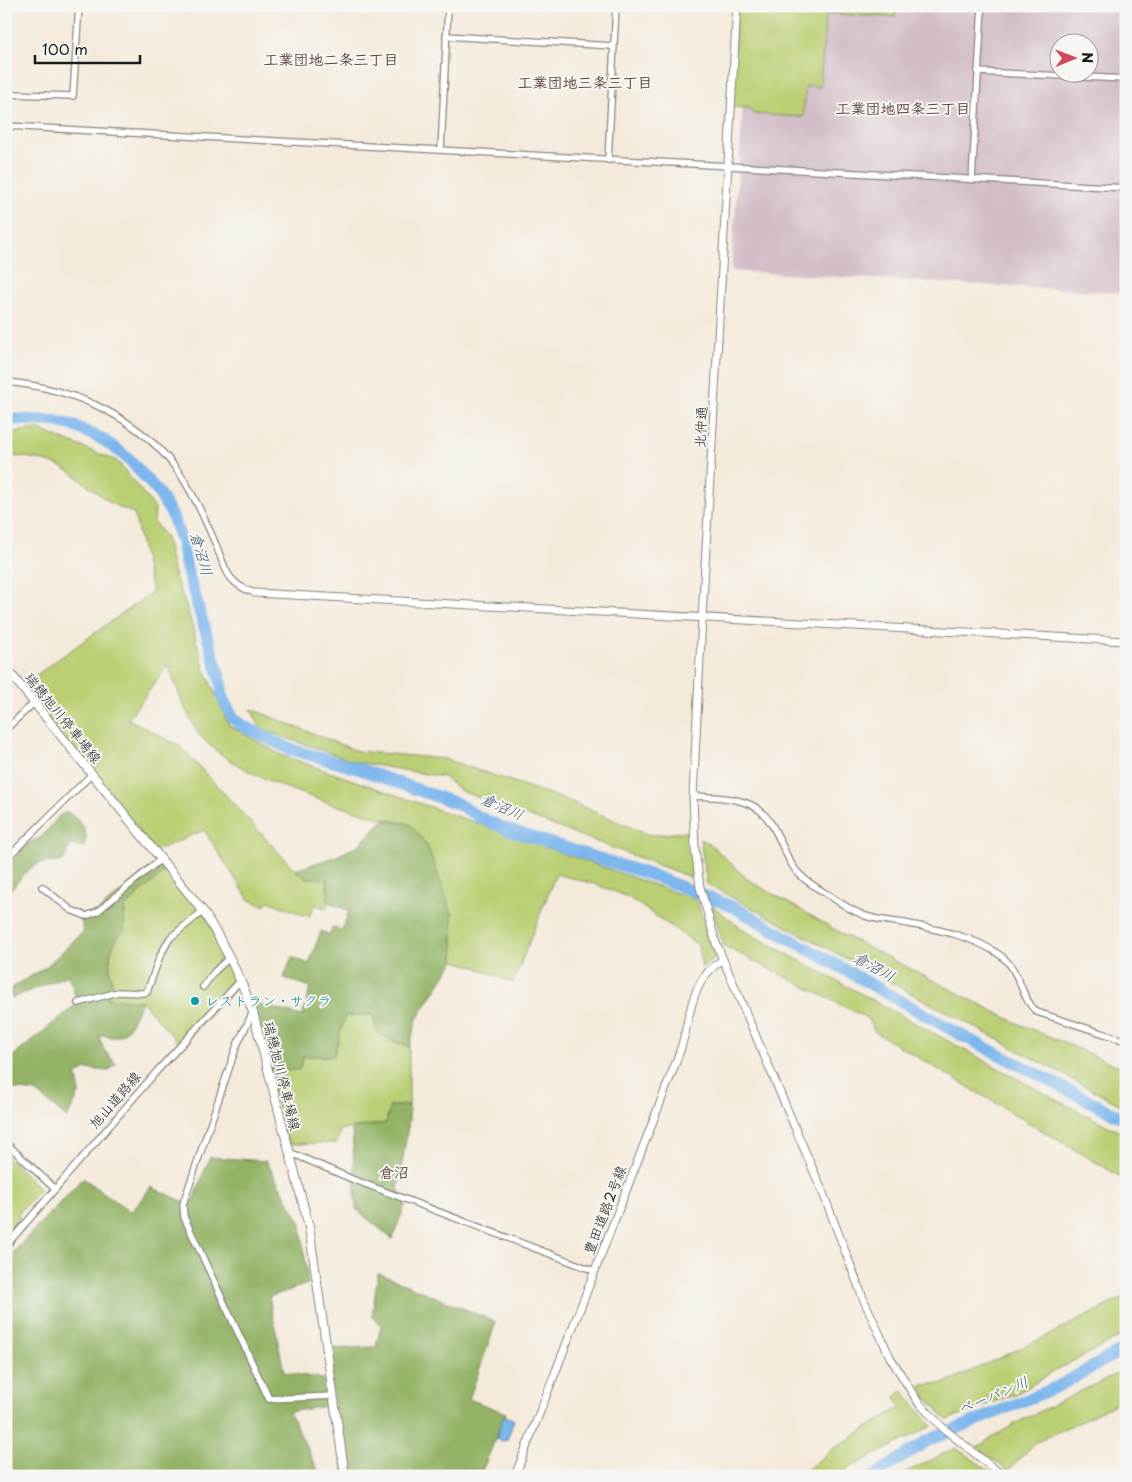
<svg xmlns="http://www.w3.org/2000/svg" width="1132" height="1482" viewBox="0 0 1132 1482" font-family="'Playpen Sans','Klee One',sans-serif">
  <rect width="100%" height="100%" fill="#f6f6f2"/>
  <filter id="ink" filterUnits="userSpaceOnUse"><feTurbulence type="fractalNoise" baseFrequency=".02" numOctaves="2"/><feDisplacementMap in="SourceGraphic" scale="10" xChannelSelector="R" yChannelSelector="G"/><feConvolveMatrix kernelMatrix="1 2 1 2 8 2 1 2 1" color-interpolation-filters="sRGB"/></filter>
  <filter id="wash" filterUnits="userSpaceOnUse"><feTurbulence type="fractalNoise" baseFrequency=".0096" numOctaves="4" result="noise"/><feDisplacementMap in="SourceGraphic" scale="20" xChannelSelector="R" yChannelSelector="G"/><feGaussianBlur stdDeviation="1.12" result="paint"/><feColorMatrix in="noise" values="0 0 0 0 0 0 0 0 0 0 0 0 0 0 0 0 0 1.4 0 .05"/><feComposite in="paint" operator="in"/></filter>
  <g filter="url(#wash)">
    <rect width="100%" height="100%" fill="#f4eadb"/>
    <path fill="#d2bdc7" fill-rule="evenodd" d="M750,6H1126V293L731,271ZM1060,42H1090V72H1060Z"/>
    <g fill="#bacf73" stroke="#6b7648">
      <polygon points="737,6 896,6 895,17 826,14 820,87 806,86 803,117 754,114 749,108 731,107"/>
      <path d="M37,429L117,461L155,508L154,522L166,538L174,575L187,608L204,668L229,725L281,755L697,900L715,958L702,968L698,945L628,897L595,884L556,874L513,983L473,966L454,961L452,913L410,824C382,820 356,811 329,803C285,788 243,774 207,743C190,728 176,686 168,665L128,719L180,746L295,870L306,878L327,879L328,902L326,909L315,904L309,917L268,901L265,906L249,900L204,830L155,851L21,686L152,592L134,513C103,503 94,488 69,471C55,462 23,454 6,457V433Z"/>
      <polygon points="251,709 357,751 445,759 567,800 649,835 687,832 691,834 693,878 461,791 444,777 356,762 261,729"/>
      <polygon points="700,839 710,844 747,879 846,936 1017,1023 1126,1069 1126,1108 707,884"/>
      <path d="M168,868L203,911L241,980L181,1046L142,1001L107,998L113,985C107,964 108,946 124,930L125,907Z"/>
      <polygon points="711,905 745,931 1053,1098 1126,1135 1126,1180 875,1032 867,1018 724,946"/>
      <polygon points="373,1015 391,1041 409,1047 409,1105 390,1106 386,1123 340,1130 337,1143 287,1144 268,1069 299,1069 304,1056 334,1056 344,1016"/>
      <polygon points="6,1155 40,1189 17,1215 24,1222 6,1241"/>
      <polygon points="1126,1296 1126,1334 1056,1370 1020,1392 947,1420 919,1390 923,1385 945,1383 1051,1334"/>
      <polygon points="1126,1369 1126,1399 1035,1443 1008,1471 977,1447 1016,1423"/>
      <polygon points="902,1390 932,1426 851,1467 841,1476 799,1476 834,1448 901,1407 895,1397"/>
      <polygon points="956,1448 997,1476 898,1476"/>
    </g>
    <g fill="#93b265" stroke="#586740">
      <path d="M68,812C81,823 90,829 84,847L70,845L64,860C56,864 49,861 41,863C24,868 19,884 6,894V867L29,843L42,837L60,815Z"/>
      <polygon points="383,820 410,824 427,845 452,913 454,961 417,1019 409,1047 377,1033 373,1015 345,1016 334,1056 304,1056 299,1070 268,1069 249,1002 302,1016 311,987 284,978 292,957 309,964 321,931 330,935 332,927 342,930 349,911 328,902 327,879 306,878 295,870 337,856 359,845"/>
      <path d="M161,859L168,868L125,907L124,931C108,946 107,964 113,985L107,998L142,1001C132,1018 128,1045 103,1035L99,1037L104,1050L116,1064L109,1071L87,1069L76,1074L80,1092L67,1118L36,1092L14,1089L6,1081V1062L78,1003L68,975L12,998L10,989L47,966L84,931L79,915L97,912Z"/>
      <polygon points="409,1105 409,1120 398,1189 406,1203 392,1239 356,1209 352,1128 386,1123 390,1106"/>
      <polygon points="210,1157 266,1161 301,1224 308,1284 269,1297 284,1372 323,1379 326,1406 289,1412 321,1476 6,1476 6,1260 83,1178 131,1212 151,1187 191,1205"/>
      <polygon points="378,1273 496,1322 469,1399 506,1413 480,1476 345,1476 326,1349 376,1347 381,1326 372,1316"/>
    </g>
    <polygon fill="#7bb6ed" stroke="#4c6984" points="506,1416 514,1420 507,1440 502,1441 496,1438 503,1417"/>
    <g fill="none" stroke-linecap="round" stroke-linejoin="round">
      <g stroke="#7bb6ed" stroke-width="12">
        <polyline points="6,419 55,421 72,425 104,440 129,459 158,492 172,515 181,540 187,571 220,678 223,699 233,718 243,726 290,749 359,769 458,804 479,817 506,829 654,876 733,907 963,1036 1126,1120"/>
        <polyline points="874,1476 927,1441 1057,1387 1126,1348"/>
      </g>
    </g>
  </g>
  <g filter="url(#ink)">
    <g fill="none" stroke-linecap="round" stroke-linejoin="round">
      <defs>
        <g id="minor">
          <polyline points="446,36 613,46"/>
          <polyline points="978,72 1126,79"/>
          <polyline points="6,126 1126,188"/>
          <polyline points="7,126 10,94 73,96 79,6"/>
          <polyline points="441,150 448,6"/>
          <polyline points="608,160 616,6"/>
          <polyline points="972,180 982,6"/>
          <path d="M6,382C74,388 143,418 182,477C196,498 206,522 216,545C220,555 224,568 230,577C237,586 245,590 255,593"/>
          <polyline points="6,729 34,703"/>
          <path d="M693,796C711,797 732,797 749,804C775,814 780,848 794,868C803,880 817,888 830,896C840,903 851,910 863,915C875,920 891,921 904,923C935,929 970,935 997,953C1022,969 1019,997 1037,1012L1126,1041"/>
          <polyline points="6,859 92,774"/>
          <polyline points="42,887 71,910 86,916 97,912 161,859"/>
          <polyline points="203,987 214,972 230,957"/>
          <polyline points="78,1003 118,992 143,993 147,992 160,956 170,938 203,911"/>
          <polyline points="253,1012 237,1045 183,1204 184,1217 269,1399 333,1396"/>
          <polyline points="6,1143 55,1189"/>
          <polyline points="289,1152 352,1179 595,1271"/>
          <polyline points="6,1246 157,1071 241,980"/>
        </g>
        <g id="tertiary">
          <polyline points="737,6 702,618 693,796 695,849 700,887 716,943 823,1193 863,1298 890,1357 918,1402"/>
          <polyline points="255,593 1126,641"/>
          <polyline points="921,1405 943,1428 1003,1476"/>
          <path d="M515,1476L671,1075C676,1062 681,1050 684,1037C691,1007 694,978 722,960"/>
        </g>
        <path id="secondary" d="M6,668L203,911C224,944 240,976 253,1012L309,1227L345,1476"/>
      </defs>
      <use href="#minor" stroke="#88837c" stroke-width="8"/>
      <use href="#tertiary" stroke="#88837c" stroke-width="9"/>
      <use href="#secondary" stroke="#88837c" stroke-width="10"/>
      <use href="#minor" stroke="#fff" stroke-width="5.5"/>
      <use href="#tertiary" stroke="#fff" stroke-width="7"/>
      <use href="#secondary" stroke="#fff" stroke-width="8"/>
    </g>
  </g>
  <circle fill="#0f9aa8" stroke="#f6f6f2" stroke-width="2" cx="195" cy="1001" r="5"/>
  <g text-anchor="middle" stroke-width="4" stroke-linejoin="round" paint-order="stroke">
    <g font-size="14" fill="#1c1c1c" stroke="#f6f6f2">
      <text transform="translate(701 427) rotate(-87)" y="5">北仲通</text>
      <text transform="translate(63 718) rotate(51)" y="5">瑞穂旭川停車場線</text>
      <text transform="translate(282 1076) rotate(76)" y="5">瑞穂旭川停車場線</text>
      <text transform="translate(115 1100) rotate(-49)" y="5">旭山道路線</text>
      <text transform="translate(605 1210) rotate(-69)" y="5">豊田道路2号線</text>
    </g>
    <g font-size="14" fill="#0d838f" stroke="#f6f6f2" text-anchor="start">
      <text x="205" y="1006">レストラン・サクラ</text>
    </g>
    <g font-size="15" font-weight="bold" fill="#5f443f" stroke="#f6f6f2">
      <text x="331" y="65">工業団地二条三丁目</text>
      <text x="585" y="88">工業団地三条三丁目</text>
      <text x="903" y="114">工業団地四条三丁目</text>
      <text x="394" y="1178">倉沼</text>
    </g>
    <g font-size="15" font-style="italic" fill="#425a70" stroke="#f6f6f2">
      <text transform="translate(201 554) rotate(74)" y="5">倉沼川</text>
      <text transform="translate(502 807) rotate(24)" y="5">倉沼川</text>
      <text transform="translate(874 967) rotate(29)" y="5">倉沼川</text>
      <text transform="translate(993 1396) rotate(-23)" y="5">ペーパン川</text>
    </g>
  </g>
  <rect width="1132" height="1482" fill="none" stroke="#f6f6f2" stroke-width="25"/>
  <g transform="translate(1074 58) rotate(89)"><circle r="24" fill="#f6f6f2" stroke="#9f9f9c"/>
  <path d="M0-4L9 19L0 12L-9 19Z" fill="#d1495b"/>
  <text y="-8" font-size="14" font-weight="bold" text-anchor="middle" fill="#1c1c1c">N</text>
  </g>
  <path d="M35 55v8h105v-8" fill="none" stroke="#1c1c1c" stroke-width="2.5"/>
  <text x="42" y="55" font-size="15" fill="#1c1c1c" stroke="#f6f6f2" stroke-width="4" paint-order="stroke">100 m</text>
</svg>
